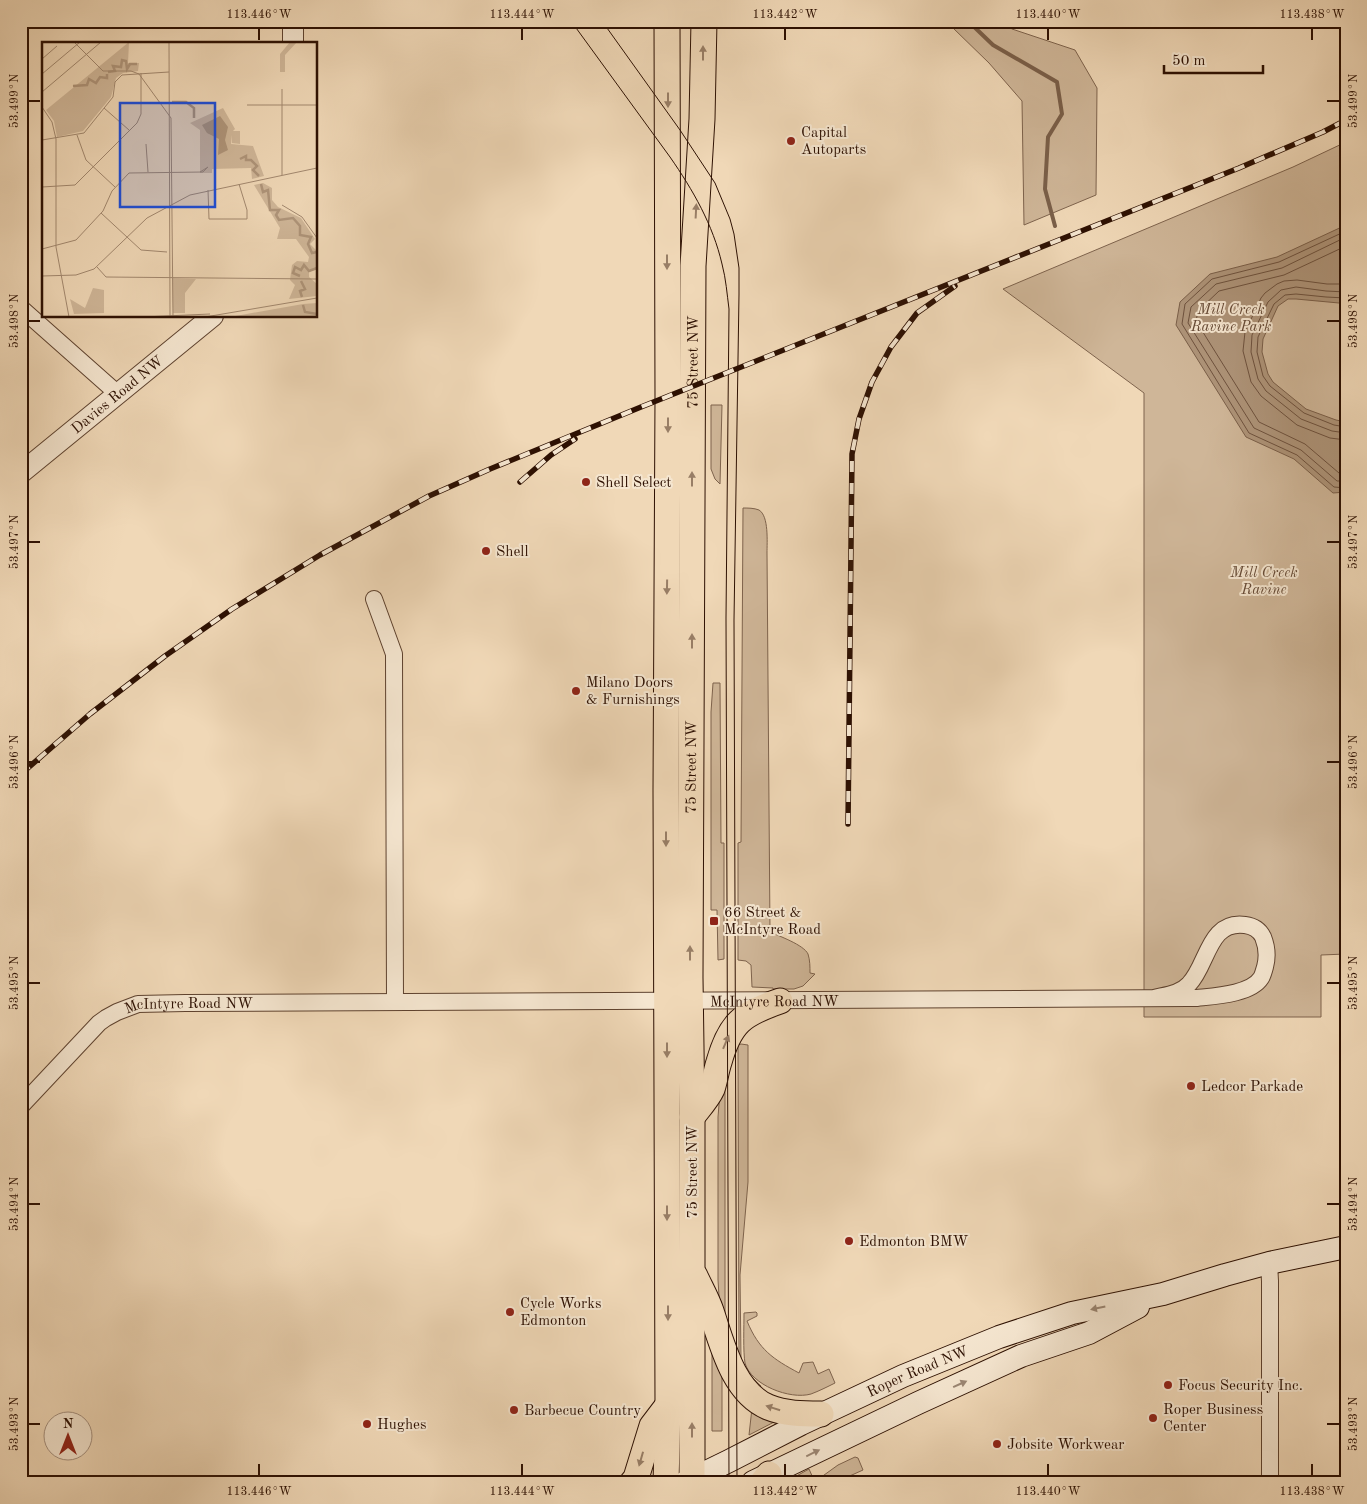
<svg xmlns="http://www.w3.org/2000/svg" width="1367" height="1504" viewBox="0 0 1367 1504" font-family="'Old Standard TT',serif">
  <rect width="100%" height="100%" fill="#f0d8b7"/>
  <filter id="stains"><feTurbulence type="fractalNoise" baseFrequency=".004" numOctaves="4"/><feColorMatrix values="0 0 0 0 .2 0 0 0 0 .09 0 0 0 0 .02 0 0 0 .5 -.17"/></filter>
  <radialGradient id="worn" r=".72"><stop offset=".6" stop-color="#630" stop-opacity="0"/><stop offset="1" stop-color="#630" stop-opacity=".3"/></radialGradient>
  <g fill="#cfb698" stroke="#7e634d">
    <polygon points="936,21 1001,21 1012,29 1075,50 1097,88 1096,195 1024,225 1022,101 989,63 953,28 936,23"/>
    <polygon points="1346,142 1346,954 1321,955 1321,1017 1144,1017 1144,393 1003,289 1293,167"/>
    <polygon points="711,405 722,405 720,484 715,479 711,469"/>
    <path d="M743,508C748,508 754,508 759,510C769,516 767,542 767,553L770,932C779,936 804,945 808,954C810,960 810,967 810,973L815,974L803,986L794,989H773V988L752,987L751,965L746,961L738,960V843L741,842Z"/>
    <polygon points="713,683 720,683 721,843 724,843 724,959 718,960 717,910 711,910 711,712"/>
    <path d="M741,1044L748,1045V1182L740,1275L741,1359C744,1370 753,1379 761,1386L759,1389L739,1365L738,1045Z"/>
    <polygon points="725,1072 725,1328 719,1296 718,1280 718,1117 720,1092"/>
    <path d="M756,1312L757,1313V1316L747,1321C759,1350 773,1359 799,1373L803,1363L813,1362L818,1374L829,1369L835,1383C827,1387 819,1391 811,1394C790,1400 751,1385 745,1363C743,1352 744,1325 744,1313Z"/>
    <polygon points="712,1342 722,1370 722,1431 712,1431"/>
    <polygon points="752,1408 778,1420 749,1435"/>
    <polygon points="855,1457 858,1458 863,1470 843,1479 844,1483 813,1483 838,1465"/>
    <polygon points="809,1469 813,1478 807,1483 784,1483"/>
  </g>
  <polygon fill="#ae9479" stroke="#7a5f49" points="1346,225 1346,303 1339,303 1296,299 1288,299 1278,306 1263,339 1262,352 1268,374 1273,382 1306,409 1336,420 1346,422 1346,492 1333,493 1294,459 1246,437 1176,325 1180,302 1210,274 1277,257"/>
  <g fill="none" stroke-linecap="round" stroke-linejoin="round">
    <g stroke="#6e523e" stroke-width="1">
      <polyline points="1346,231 1279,262 1212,279 1185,304 1182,324 1249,433 1297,455 1334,487 1346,488"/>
      <polyline points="1346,237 1282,268 1216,284 1191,307 1188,323 1254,428 1301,450 1337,481 1346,481"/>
      <polyline points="1346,246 1284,275 1219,291 1198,311 1196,321 1259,422 1305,444 1339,473 1346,474"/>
      <polyline points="1346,284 1327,284 1297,280 1284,281 1277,284 1265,293 1261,298 1245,332 1243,351 1251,382 1261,396 1297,425 1330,438 1346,440"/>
      <polyline points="1346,292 1326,291 1296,287 1281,290 1268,302 1252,335 1251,352 1258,379 1266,391 1301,419 1332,431 1346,433"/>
      <polyline points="1346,298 1326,297 1296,294 1285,295 1274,304 1258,337 1257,352 1263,376 1270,386 1304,413 1334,425 1346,427"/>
    </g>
    <polyline stroke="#7a5f49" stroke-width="4" points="968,21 993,45 1057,82 1062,114 1048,137 1045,189 1055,226"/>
    <defs>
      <g id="minor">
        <polyline points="21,308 118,394"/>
        <polyline points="374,599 394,654 395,1002"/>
        <path id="s1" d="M21,1106L99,1023L106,1018L117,1012L138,1004L185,1003C523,1003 860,1001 1197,998C1215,996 1251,994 1261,978C1263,975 1264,970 1265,967C1268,956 1267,947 1263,937C1259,929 1253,926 1245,925C1208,920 1208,965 1189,984C1180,994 1166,995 1154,998"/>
        <polyline points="1269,1263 1270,1281 1270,1483"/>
      </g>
      <g id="tertiary">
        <polyline points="293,44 293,21"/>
        <path id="s2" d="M21,473L213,316"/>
      </g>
      <g id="secondary">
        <polyline points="753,1482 918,1403 1021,1356 1089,1333 1138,1307"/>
        <path id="s3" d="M684,1483L729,1461L801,1424L903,1376L999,1337L1072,1313L1163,1294L1225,1275L1269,1263L1346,1247"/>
      </g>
      <g id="primary">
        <path d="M692,1117C699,1108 708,1098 712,1089C715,1080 716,1071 719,1062C730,1023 742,1014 780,1001"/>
        <path d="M695,1276C700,1287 707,1299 711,1311C722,1344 733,1392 768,1407C785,1414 803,1414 821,1414"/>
        <polyline points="632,1483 636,1478 652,1426 668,1405"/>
        <polyline points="666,1483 668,1405 666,790 668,397 667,21"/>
        <path id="s4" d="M692,1483V1117L690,978L693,266L702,119L704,21"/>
        <polyline points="762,1483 769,1474"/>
      </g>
    </defs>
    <use href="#minor" stroke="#5e422f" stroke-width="18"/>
    <use href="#tertiary" stroke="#5e422f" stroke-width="22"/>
    <use href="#secondary" stroke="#2d1002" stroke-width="24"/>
    <use href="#primary" stroke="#2d1002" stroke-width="27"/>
    <use href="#minor" stroke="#f5e6d0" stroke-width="16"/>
    <use href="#tertiary" stroke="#f5e6d0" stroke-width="20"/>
    <use href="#secondary" stroke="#f5e6d0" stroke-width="22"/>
    <use href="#primary" stroke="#f0d8b7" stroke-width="25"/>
    <g stroke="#2d1002" stroke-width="1">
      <path d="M571,21L670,157C693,190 713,225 722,264C726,279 727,294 729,309L726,618L729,1483"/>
      <polyline points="602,21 680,130 715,183 730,219 734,234 739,268 739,294 734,620 737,1483"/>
    </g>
    <defs>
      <g id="rail">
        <polyline points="520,482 551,455 575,439"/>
        <polyline points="21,774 90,714 165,656 232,609 320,555 429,496 490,469 641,407 1239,168 1323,132 1346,120"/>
        <polyline points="848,824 852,454 859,419 872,382 891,347 917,313 955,286"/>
      </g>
    </defs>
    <use href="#rail" stroke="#2d1002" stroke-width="5.5"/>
    <use href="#rail" stroke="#f5e6d0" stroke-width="4" stroke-dasharray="11" stroke-linecap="butt"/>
  </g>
  <defs><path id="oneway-solid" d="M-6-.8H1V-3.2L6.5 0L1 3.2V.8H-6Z" transform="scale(1.25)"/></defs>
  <g fill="#987e66">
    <use href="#oneway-solid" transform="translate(703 53) rotate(-90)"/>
    <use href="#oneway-solid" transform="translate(668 100) rotate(90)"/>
    <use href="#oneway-solid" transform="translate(696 211) rotate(-87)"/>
    <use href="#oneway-solid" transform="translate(667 262) rotate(90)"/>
    <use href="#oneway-solid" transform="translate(668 425) rotate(90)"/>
    <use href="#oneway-solid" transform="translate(692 479) rotate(-90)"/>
    <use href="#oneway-solid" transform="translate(667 587) rotate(91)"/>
    <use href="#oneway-solid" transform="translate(692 641) rotate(-90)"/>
    <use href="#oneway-solid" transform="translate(666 839) rotate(90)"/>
    <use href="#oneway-solid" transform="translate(690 953) rotate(-90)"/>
    <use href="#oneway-solid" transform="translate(726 1042) rotate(-67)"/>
    <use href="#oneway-solid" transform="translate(667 1050) rotate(90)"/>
    <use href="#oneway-solid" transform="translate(667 1213) rotate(90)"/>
    <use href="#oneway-solid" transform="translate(668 1313) rotate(90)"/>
    <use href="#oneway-solid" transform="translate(773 1408) rotate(-162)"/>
    <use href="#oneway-solid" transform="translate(692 1430) rotate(-90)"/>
    <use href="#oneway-solid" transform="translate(641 1459) rotate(106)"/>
  </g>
  <g fill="#9b8673">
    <use href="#oneway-solid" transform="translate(1098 1308) rotate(168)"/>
    <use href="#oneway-solid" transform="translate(960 1384) rotate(-24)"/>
    <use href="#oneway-solid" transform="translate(813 1453) rotate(-26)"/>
  </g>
  <path fill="none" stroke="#2d1002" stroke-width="2" d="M259,28V40M522,28V40M785,28V40M1048,28V40M1312,28V40M28,101H40M1327,101H1340M28,321H40M1327,321H1340M28,542H40M1327,542H1340M28,762H40M1327,762H1340M28,983H40M1327,983H1340M28,1204H40M1327,1204H1340M28,1424H40M1327,1424H1340M259,1464V1476M522,1464V1476M785,1464V1476M1048,1464V1476M1312,1464V1476"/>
  <g fill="#8f2418" stroke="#f5e6d0" stroke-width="2">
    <circle cx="791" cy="141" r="5"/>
    <circle cx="586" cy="482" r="5"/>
    <circle cx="486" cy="551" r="5"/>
    <circle cx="576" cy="691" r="5"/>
    <rect x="709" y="916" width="10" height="10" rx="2.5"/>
    <circle cx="1191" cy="1086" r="5"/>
    <circle cx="849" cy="1241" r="5"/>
    <circle cx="510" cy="1312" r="5"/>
    <circle cx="1168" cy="1385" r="5"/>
    <circle cx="514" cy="1410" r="5"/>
    <circle cx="1153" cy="1418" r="5"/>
    <circle cx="367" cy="1424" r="5"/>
    <circle cx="997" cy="1444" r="5"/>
  </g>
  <g text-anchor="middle" stroke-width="4" stroke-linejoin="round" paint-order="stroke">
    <g font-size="15" fill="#2d1002" stroke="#f5e6d0" text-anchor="start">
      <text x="801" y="137">Capital<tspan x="801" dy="17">Autoparts</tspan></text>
      <text x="596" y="487">Shell Select</text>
      <text x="496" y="556">Shell</text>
      <text x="586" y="687">Milano Doors<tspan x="586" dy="17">&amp; Furnishings</tspan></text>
      <text x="724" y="917">66 Street &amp;<tspan x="724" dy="17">McIntyre Road</tspan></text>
      <text x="1201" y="1091">Ledcor Parkade</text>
      <text x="859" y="1246">Edmonton BMW</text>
      <text x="520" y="1308">Cycle Works<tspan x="520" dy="17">Edmonton</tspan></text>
      <text x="1178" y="1390">Focus Security Inc.</text>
      <text x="1163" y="1414">Roper Business<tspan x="1163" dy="17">Center</tspan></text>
      <text x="524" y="1415">Barbecue Country</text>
      <text x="377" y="1429">Hughes</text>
      <text x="1007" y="1449">Jobsite Workwear</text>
    </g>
    <g font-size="15" font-style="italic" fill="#664a36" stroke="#f5e6d0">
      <text x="1231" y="314">Mill Creek<tspan x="1231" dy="17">Ravine Park</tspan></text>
      <text x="1264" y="577">Mill Creek<tspan x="1264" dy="17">Ravine</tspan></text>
    </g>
    <g font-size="15" fill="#2d1002" stroke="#f5e6d0">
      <text dy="5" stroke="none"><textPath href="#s4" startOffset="1121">75 Street NW</textPath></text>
      <text dy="5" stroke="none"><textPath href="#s2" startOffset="124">Davies Road NW</textPath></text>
      <text dy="5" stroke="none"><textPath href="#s4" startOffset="716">75 Street NW</textPath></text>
      <text dy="5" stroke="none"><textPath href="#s1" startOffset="794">McIntyre Road NW</textPath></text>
      <text dy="5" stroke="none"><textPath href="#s1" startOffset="208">McIntyre Road NW</textPath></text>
      <text transform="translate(692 1172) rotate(-90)" y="5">75 Street NW</text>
      <text dy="5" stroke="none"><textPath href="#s3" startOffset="259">Roper Road NW</textPath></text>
    </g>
  </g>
  <g transform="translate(42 42)">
    <rect width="275" height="275" fill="#f0d8b7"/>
    <path d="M87,0L86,21H97L96,29L81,31L74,36L69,55L41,89L15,95L12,79L4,68ZM248,0H255L243,13V30H238V12ZM181,66L193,87L191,89H198V102L190,101V93L189,102L211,104L222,134L210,137L209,126L170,127V131H158V88L148,81ZM221,141L230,146V158L236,165L259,176L273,197L268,202L275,209V227L267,230V235L275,242V254L247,257L253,243L248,238L250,223L255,219L266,220L267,215L254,197H235L238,186L212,143ZM130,236L154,237L143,251V271H131ZM51,246L62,248V271L32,272L28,257L43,266ZM275,261V275H188L261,262Z" fill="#cfb698"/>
    <path d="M178,74L186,85L183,98L186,108L176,113L177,97L165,91L160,83Z" fill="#ae9479"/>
    <path fill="none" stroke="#ae9479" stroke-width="2.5" d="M66,30L73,29L71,24L79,25L80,18L84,19L85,27L88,22H95M31,44L45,43L47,37L54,41L58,35L65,36V32M130,60H144L152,66V76M198,117L204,114V118H209L215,124L211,128L217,134M219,142L221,150L226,148L228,168H237L234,173L237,178L251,176L258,184V193L269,195L266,202L270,211L275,210M258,234L251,231L253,225L259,228L262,223L267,229L275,226M259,239L263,247L258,249L260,255M261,263L263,270L275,272"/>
    <path fill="none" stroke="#a2886f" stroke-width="1" d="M32,0L61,29H89L97,32L129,76L131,275M127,0L128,275M0,17L15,4M0,32L38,0M0,50L59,0M205,63H275M0,65L10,80L14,97V205L27,275M62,66L87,88M35,93L44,118L73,145M0,98L42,91L71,55L73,40L80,33L127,30M104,102L106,130M240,133V47M0,145L33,143L95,81L99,72V31M166,148L167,177H205V168L197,142M240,163L260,175L275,196M59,171L99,208L125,210M0,207L34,198L61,169L70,149L87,131L161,130L166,125L158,130M55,225L64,235L275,237M0,234L34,233L52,227L105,176L148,153L275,126M101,275L168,272M163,275L275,256"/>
    <path fill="#1d4ed8" fill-opacity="0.15" stroke="#1d4ed8" stroke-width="2.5" d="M78,61H173V165H78Z"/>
    <rect width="275" height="275" fill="none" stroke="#2d1002" stroke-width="2.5"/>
  </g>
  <rect width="1367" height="1504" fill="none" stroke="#f0d8b7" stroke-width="55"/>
  <g transform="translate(68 1436)"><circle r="24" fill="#f5e6d0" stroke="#a5907e"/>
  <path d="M0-4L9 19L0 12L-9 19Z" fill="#8f2418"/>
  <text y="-8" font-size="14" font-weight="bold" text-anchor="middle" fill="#2d1002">N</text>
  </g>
  <path d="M1164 65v8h99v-8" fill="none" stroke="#2d1002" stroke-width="2.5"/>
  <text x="1172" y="65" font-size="15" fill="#2d1002" stroke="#f5e6d0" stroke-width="4" paint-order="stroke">50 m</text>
  <rect x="28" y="28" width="1312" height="1448" fill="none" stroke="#2d1002" stroke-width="2"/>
  <g font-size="12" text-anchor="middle" fill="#2d1002">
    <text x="259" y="18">113.446°W</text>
    <text x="522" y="18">113.444°W</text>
    <text x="785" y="18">113.442°W</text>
    <text x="1048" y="18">113.440°W</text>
    <text x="1312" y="18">113.438°W</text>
    <text transform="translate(14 101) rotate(-90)" y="4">53.499°N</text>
    <text transform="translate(1353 101) rotate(-90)" y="4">53.499°N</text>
    <text transform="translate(14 321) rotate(-90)" y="4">53.498°N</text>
    <text transform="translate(1353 321) rotate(-90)" y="4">53.498°N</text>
    <text transform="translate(14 542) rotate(-90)" y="4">53.497°N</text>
    <text transform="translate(1353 542) rotate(-90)" y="4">53.497°N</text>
    <text transform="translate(14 762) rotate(-90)" y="4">53.496°N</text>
    <text transform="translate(1353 762) rotate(-90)" y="4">53.496°N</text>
    <text transform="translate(14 983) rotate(-90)" y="4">53.495°N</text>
    <text transform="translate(1353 983) rotate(-90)" y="4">53.495°N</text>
    <text transform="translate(14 1204) rotate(-90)" y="4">53.494°N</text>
    <text transform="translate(1353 1204) rotate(-90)" y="4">53.494°N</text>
    <text transform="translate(14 1424) rotate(-90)" y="4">53.493°N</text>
    <text transform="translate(1353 1424) rotate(-90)" y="4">53.493°N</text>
    <text x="259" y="1495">113.446°W</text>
    <text x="522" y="1495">113.444°W</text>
    <text x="785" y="1495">113.442°W</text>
    <text x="1048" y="1495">113.440°W</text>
    <text x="1312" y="1495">113.438°W</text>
  </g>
  <rect width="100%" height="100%" filter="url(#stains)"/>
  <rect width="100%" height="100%" fill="url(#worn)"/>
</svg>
